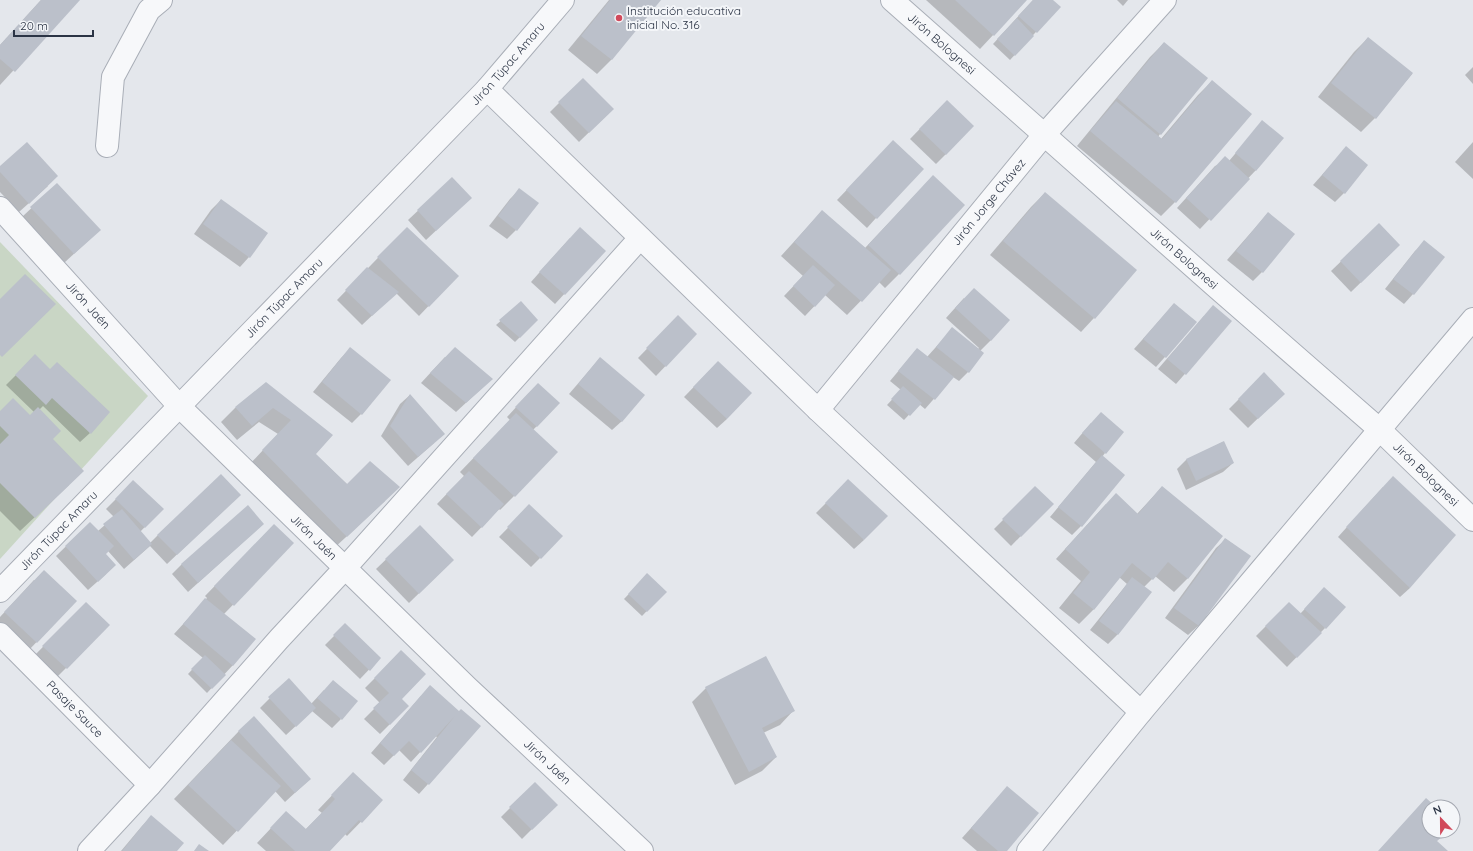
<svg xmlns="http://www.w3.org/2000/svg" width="1473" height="851" viewBox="0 0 1473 851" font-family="Quicksand,sans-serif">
  <rect width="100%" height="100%" fill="#e4e7ec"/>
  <polygon fill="#c9d6c5" points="0,242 148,396 0,559"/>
  <g fill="#0003">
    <polygon points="41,0 78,0 0,85 0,45"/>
    <polygon points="609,0 659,0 611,60 597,74 568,50"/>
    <polygon points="926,0 1026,0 980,49"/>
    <polygon points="1033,0 1052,0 1059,7 1010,60 993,44"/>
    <polygon points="1117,0 1128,0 1123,6"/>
    <polygon points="1368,38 1412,74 1375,118 1361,132 1318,97 1354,52"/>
    <polygon points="1164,43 1160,134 1158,137 1161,139 1198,95 1212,81 1175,202 1161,216 1077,146 1150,57"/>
    <polygon points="1473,67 1473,84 1465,75"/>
    <polygon points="583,79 613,109 579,142 550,112"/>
    <polygon points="947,101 946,154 936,164 910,139"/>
    <polygon points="1262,122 1256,170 1200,229 1177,208 1215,166 1229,161"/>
    <polygon points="1473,142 1473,179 1455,162"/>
    <polygon points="1346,148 1344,193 1335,202 1313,185"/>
    <polygon points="884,151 876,218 867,228 837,200"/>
    <polygon points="0,168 48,186 19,212 0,192"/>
    <polygon points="933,176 899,274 885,288 879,282 847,315 825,295 805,316 784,296 803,276 781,256 822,211 865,248"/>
    <polygon points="452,179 461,207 426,240 408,220"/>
    <polygon points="57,184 90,239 64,263 22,217"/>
    <polygon points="519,190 516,230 507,239 489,226 510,199"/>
    <polygon points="1045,193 1094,318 1081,332 990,255 1031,207"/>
    <polygon points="221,200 249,257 240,267 194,234 211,210"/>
    <polygon points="1268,213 1262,272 1253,281 1227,260"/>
    <polygon points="1379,225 1389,255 1351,292 1331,271"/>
    <polygon points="407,228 457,276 419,316 396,293 362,325 337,300"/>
    <polygon points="570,238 604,251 555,304 531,282"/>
    <polygon points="1425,242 1413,294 1404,304 1385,289 1415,251"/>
    <polygon points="964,298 991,340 980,351 968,372 959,381 953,377 925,409 919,404 904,420 887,405 901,390 890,381 917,349 927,357 952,329 978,349 979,348 946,318"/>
    <polygon points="521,303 537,320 515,342 496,325"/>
    <polygon points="1174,304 1196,322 1156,367 1134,349"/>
    <polygon points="1204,316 1231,321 1176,384 1158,369"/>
    <polygon points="669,326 696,334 656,376 638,358"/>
    <polygon points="350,349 361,414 352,423 313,392 341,358"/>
    <polygon points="35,356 50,371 90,433 80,442 43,406 39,410 52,439 69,485 20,531 0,511 0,412 30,416 34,412 6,385"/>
    <polygon points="445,357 482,388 456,412 421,383"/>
    <polygon points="600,358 622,421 612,430 569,394"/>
    <polygon points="718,362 727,419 717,428 684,397"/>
    <polygon points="1264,374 1283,394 1248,428 1229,409"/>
    <polygon points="266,383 315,454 348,485 385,501 332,550 249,465 278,434 259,422 237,440 221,422 235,408"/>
    <polygon points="529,393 559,403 533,430 514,496 500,510 499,509 472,537 437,504 464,476 460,472 510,420 507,417"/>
    <polygon points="410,395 434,443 408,466 381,436 400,404"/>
    <polygon points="1091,423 1105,453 1102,457 1081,526 1072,535 1050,517 1096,462 1074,443"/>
    <polygon points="1223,442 1233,463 1223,472 1186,490 1177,469 1186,460"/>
    <polygon points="1162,487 1188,578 1174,592 1155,576 1144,587 1117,635 1108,644 1090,630 1127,584 1119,577 1093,610 1079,624 1059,608 1081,581 1056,559 1106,504 1137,514"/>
    <polygon points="1383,487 1410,588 1400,597 1338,537"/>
    <polygon points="1035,488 1052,504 1011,546 994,529"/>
    <polygon points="839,490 864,540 854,549 816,513"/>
    <polygon points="124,491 162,509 140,532 150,543 158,535 230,504 167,564 150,546 124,569 108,551 105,554 106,574 88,590 56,556 90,523 98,531 114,517 106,509"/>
    <polygon points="529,506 540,558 531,567 499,537"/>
    <polygon points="263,524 188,592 172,574 182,564"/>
    <polygon points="274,525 293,543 224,614 233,665 207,693 188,674 203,658 174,634 207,598 205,596"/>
    <polygon points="420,527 453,560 409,603 376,569"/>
    <polygon points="1226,539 1249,556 1198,626 1188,635 1165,618 1216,548"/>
    <polygon points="647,575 665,592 642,616 624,599"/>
    <polygon points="34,580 76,601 27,652 0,627 0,617"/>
    <polygon points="1315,598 1325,628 1287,667 1256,636 1289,603 1300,614"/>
    <polygon points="86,603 109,625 56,678 34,656"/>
    <polygon points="345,625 380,658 360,679 325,645"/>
    <polygon points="401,652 400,699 408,706 380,734 364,719 380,703 365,688"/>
    <polygon points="288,680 311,704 324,690 341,719 332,728 312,711 286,735 260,708"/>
    <polygon points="706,688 793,711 780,725 763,733 776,757 762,771 735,785 692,702"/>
    <polygon points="421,696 459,712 428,784 419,794 403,780 437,737 435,736 411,762 399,750 384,765 371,753"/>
    <polygon points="239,731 310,779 285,802 275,791 223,845 174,799"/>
    <polygon points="535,783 556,805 522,839 501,817"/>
    <polygon points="339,788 382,800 347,836 345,834 329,851 266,851 257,843 273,826 305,830 322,813 318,810"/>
    <polygon points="1007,788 1006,851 977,851 962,838"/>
    <polygon points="151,817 176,851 121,851 142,826"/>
  </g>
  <g fill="#bbc0ca">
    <polygon points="41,0 80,0 15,72 0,59 0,45"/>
    <polygon points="610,0 661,0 612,60 581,36"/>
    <polygon points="955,0 1027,0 994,36"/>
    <polygon points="1033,0 1053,0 1061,7 1037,33 1018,16"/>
    <polygon points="1017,18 1034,36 1015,56 997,39"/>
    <polygon points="1368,37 1413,73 1376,119 1331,83"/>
    <polygon points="1164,42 1208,78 1161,135 1117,98"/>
    <polygon points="583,78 614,109 589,133 558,102"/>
    <polygon points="1212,80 1252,114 1176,203 1090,131 1116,101 1162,139"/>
    <polygon points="947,100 974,126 946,155 919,129"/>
    <polygon points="1262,120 1284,138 1256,171 1235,153"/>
    <polygon points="893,140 924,169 877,219 846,190"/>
    <polygon points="27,142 58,176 29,204 0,172 0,166"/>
    <polygon points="1346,146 1368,165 1345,194 1322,175"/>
    <polygon points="1225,156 1250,179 1211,221 1186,198"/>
    <polygon points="933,175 965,205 900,275 868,245"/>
    <polygon points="452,177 472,198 436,231 417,210"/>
    <polygon points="57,183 101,230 74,254 30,207"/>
    <polygon points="519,188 539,203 517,231 498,216"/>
    <polygon points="1045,192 1137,270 1095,319 1003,241"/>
    <polygon points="221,199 268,233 250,258 203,224"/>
    <polygon points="822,210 891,270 862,302 794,242"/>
    <polygon points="1268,212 1295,234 1263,273 1236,251"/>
    <polygon points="1379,223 1400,245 1361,283 1340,261"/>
    <polygon points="407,227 459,276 429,307 377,257"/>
    <polygon points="580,227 606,251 565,295 539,272"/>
    <polygon points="1424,240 1445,257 1414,295 1393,279"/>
    <polygon points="813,265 835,285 815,307 793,286"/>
    <polygon points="367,267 399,292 372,316 345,290"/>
    <polygon points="25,274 56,304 2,357 0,355 0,299"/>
    <polygon points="974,288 1010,320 991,341 955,308"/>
    <polygon points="521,301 538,320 520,338 499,320"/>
    <polygon points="1174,303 1197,322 1166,358 1143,339"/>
    <polygon points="1213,305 1232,321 1186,375 1167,359"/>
    <polygon points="678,315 697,334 666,367 646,348"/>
    <polygon points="952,327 984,353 969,373 936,347"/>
    <polygon points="350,347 391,380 362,415 322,382"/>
    <polygon points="455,347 493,379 466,403 430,373"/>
    <polygon points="917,348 954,377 935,400 898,371"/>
    <polygon points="35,354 50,369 57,362 110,412 91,434 52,398 46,405 15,375"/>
    <polygon points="600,357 645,395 622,422 578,384"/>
    <polygon points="718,361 752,393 727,419 693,387"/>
    <polygon points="1264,372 1285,394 1258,419 1238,399"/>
    <polygon points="266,382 333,435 316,454 347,484 370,461 400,487 347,537 262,450 291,420 273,408 252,426 235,407"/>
    <polygon points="538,383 560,403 537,427 515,407"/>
    <polygon points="903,386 922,403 910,416 891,399"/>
    <polygon points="410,394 445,434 418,457 390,426"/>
    <polygon points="13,398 30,415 38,407 61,431 53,439 84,471 35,518 0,483 0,444 9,435 0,426 0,411"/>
    <polygon points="1101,412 1124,432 1106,454 1082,433"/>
    <polygon points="516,413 558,452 515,497 473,458"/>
    <polygon points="1224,441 1234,463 1196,481 1186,459"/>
    <polygon points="1102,455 1125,475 1082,527 1058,507"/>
    <polygon points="469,471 504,504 482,528 446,494"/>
    <polygon points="221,474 241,495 177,555 157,535"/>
    <polygon points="1393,476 1456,535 1410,588 1346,527"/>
    <polygon points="848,479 888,516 864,540 825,503"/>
    <polygon points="133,480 164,509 145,528 115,499"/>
    <polygon points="1035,486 1054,504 1021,537 1002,519"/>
    <polygon points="1162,486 1223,536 1188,579 1168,562 1153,580 1132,563 1094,610 1073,593 1090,572 1065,549 1116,493 1138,514"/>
    <polygon points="529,504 563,536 541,559 507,527"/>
    <polygon points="248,505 264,524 198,583 181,564"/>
    <polygon points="122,509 152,544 134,560 103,524"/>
    <polygon points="90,522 114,546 106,554 116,565 98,582 65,546"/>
    <polygon points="274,524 294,543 234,606 214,586"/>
    <polygon points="420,525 454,560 419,594 385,559"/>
    <polygon points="1225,538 1251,556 1199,626 1174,608"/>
    <polygon points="44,570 77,601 37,643 4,612"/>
    <polygon points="647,573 667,592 647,612 628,594"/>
    <polygon points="1132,577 1152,592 1118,635 1099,621"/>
    <polygon points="1324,587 1346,607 1326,629 1304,609"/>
    <polygon points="205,598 256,639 233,666 183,624"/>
    <polygon points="86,602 110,625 67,669 42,646"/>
    <polygon points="1289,602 1322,633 1297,658 1265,626"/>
    <polygon points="345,623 381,658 370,671 333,635"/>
    <polygon points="401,650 426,674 402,699 409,706 390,725 373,708 389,693 374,678"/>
    <polygon points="205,655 226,675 212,689 191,669"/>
    <polygon points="766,656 795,711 762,728 777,757 749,772 705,687"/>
    <polygon points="289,678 316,708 296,727 268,697"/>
    <polygon points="333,680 358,701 342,720 317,698"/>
    <polygon points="430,685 459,711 461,709 481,726 429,785 411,770 455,716 421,753 409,741 394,756 380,743"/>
    <polygon points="254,716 311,779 295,793 238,731"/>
    <polygon points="231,740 281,786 238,832 188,785"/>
    <polygon points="353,772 383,800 362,823 359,820 330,851 295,851 270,828 286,811 306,829 335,799 331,795"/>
    <polygon points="535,782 558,805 532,830 509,807"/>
    <polygon points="1007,786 1039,813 1007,851 998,851 971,828"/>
    <polygon points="1426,798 1436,807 1429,807 1429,831 1449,831 1437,841 1448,851 1378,851"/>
    <polygon points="151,815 184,843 177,851 122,851"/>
    <polygon points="199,844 209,851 194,851"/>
  </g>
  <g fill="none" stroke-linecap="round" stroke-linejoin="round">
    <defs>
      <g id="minor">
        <path id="s1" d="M892,0L1215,286L1379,429L1473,520"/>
        <polyline points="487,89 818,410 1141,712"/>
        <polyline points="107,146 113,77 149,10 161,0"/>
        <path id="s2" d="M0,208L180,407L467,687L642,851"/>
        <path id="s3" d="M818,410L1044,135L1165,0"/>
        <path id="s4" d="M0,591L487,89L563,0"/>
        <path id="s5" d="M0,634L150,785"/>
        <polyline points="89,851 150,785 279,639 345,568 640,238"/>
        <polyline points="1028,851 1141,712 1473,319"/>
      </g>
    </defs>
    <use href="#minor" stroke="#a9aeb7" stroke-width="24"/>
    <use href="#minor" stroke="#f7f8fa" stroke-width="22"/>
  </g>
  <circle fill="#d1495b" stroke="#f4f6f9" stroke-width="1.5" cx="619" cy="18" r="4"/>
  <g text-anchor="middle" stroke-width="4" stroke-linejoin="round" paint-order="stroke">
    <g font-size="12" fill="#2b3445" stroke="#f4f6f9" text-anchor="start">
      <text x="627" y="15">Institución educativa<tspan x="627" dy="14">inicial No. 316</tspan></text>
    </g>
    <g font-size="12" fill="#2b3445" stroke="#f4f6f9">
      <text dy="4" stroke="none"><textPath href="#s1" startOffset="66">Jirón Bolognesi</textPath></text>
      <text dy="4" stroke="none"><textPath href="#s4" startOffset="732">Jirón Túpac Amaru</textPath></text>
      <text dy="4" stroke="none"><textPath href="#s3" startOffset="269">Jirón Jorge Chávez</textPath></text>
      <text dy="4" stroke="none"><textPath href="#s1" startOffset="390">Jirón Bolognesi</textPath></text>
      <text dy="4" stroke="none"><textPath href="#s4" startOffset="408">Jirón Túpac Amaru</textPath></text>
      <text dy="4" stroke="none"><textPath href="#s2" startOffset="131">Jirón Jaén</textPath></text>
      <text dy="4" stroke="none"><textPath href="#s1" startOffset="714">Jirón Bolognesi</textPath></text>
      <text dy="4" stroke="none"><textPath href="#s4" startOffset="84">Jirón Túpac Amaru</textPath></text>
      <text dy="4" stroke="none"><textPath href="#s2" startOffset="455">Jirón Jaén</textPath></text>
      <text dy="4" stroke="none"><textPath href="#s5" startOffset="106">Pasaje Sauce</textPath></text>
      <text dy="4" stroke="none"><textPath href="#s2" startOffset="779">Jirón Jaén</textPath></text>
    </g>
  </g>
  <g transform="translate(1441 819) rotate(338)"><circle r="19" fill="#f4f6f9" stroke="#a4a8b1"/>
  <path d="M0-3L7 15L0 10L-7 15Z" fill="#d1495b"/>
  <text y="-6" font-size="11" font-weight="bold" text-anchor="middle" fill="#2b3445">N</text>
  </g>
  <path d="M14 30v6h79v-6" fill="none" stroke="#2b3445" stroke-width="2"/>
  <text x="20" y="30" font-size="12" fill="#2b3445" stroke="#f4f6f9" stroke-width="3" paint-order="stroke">20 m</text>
</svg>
